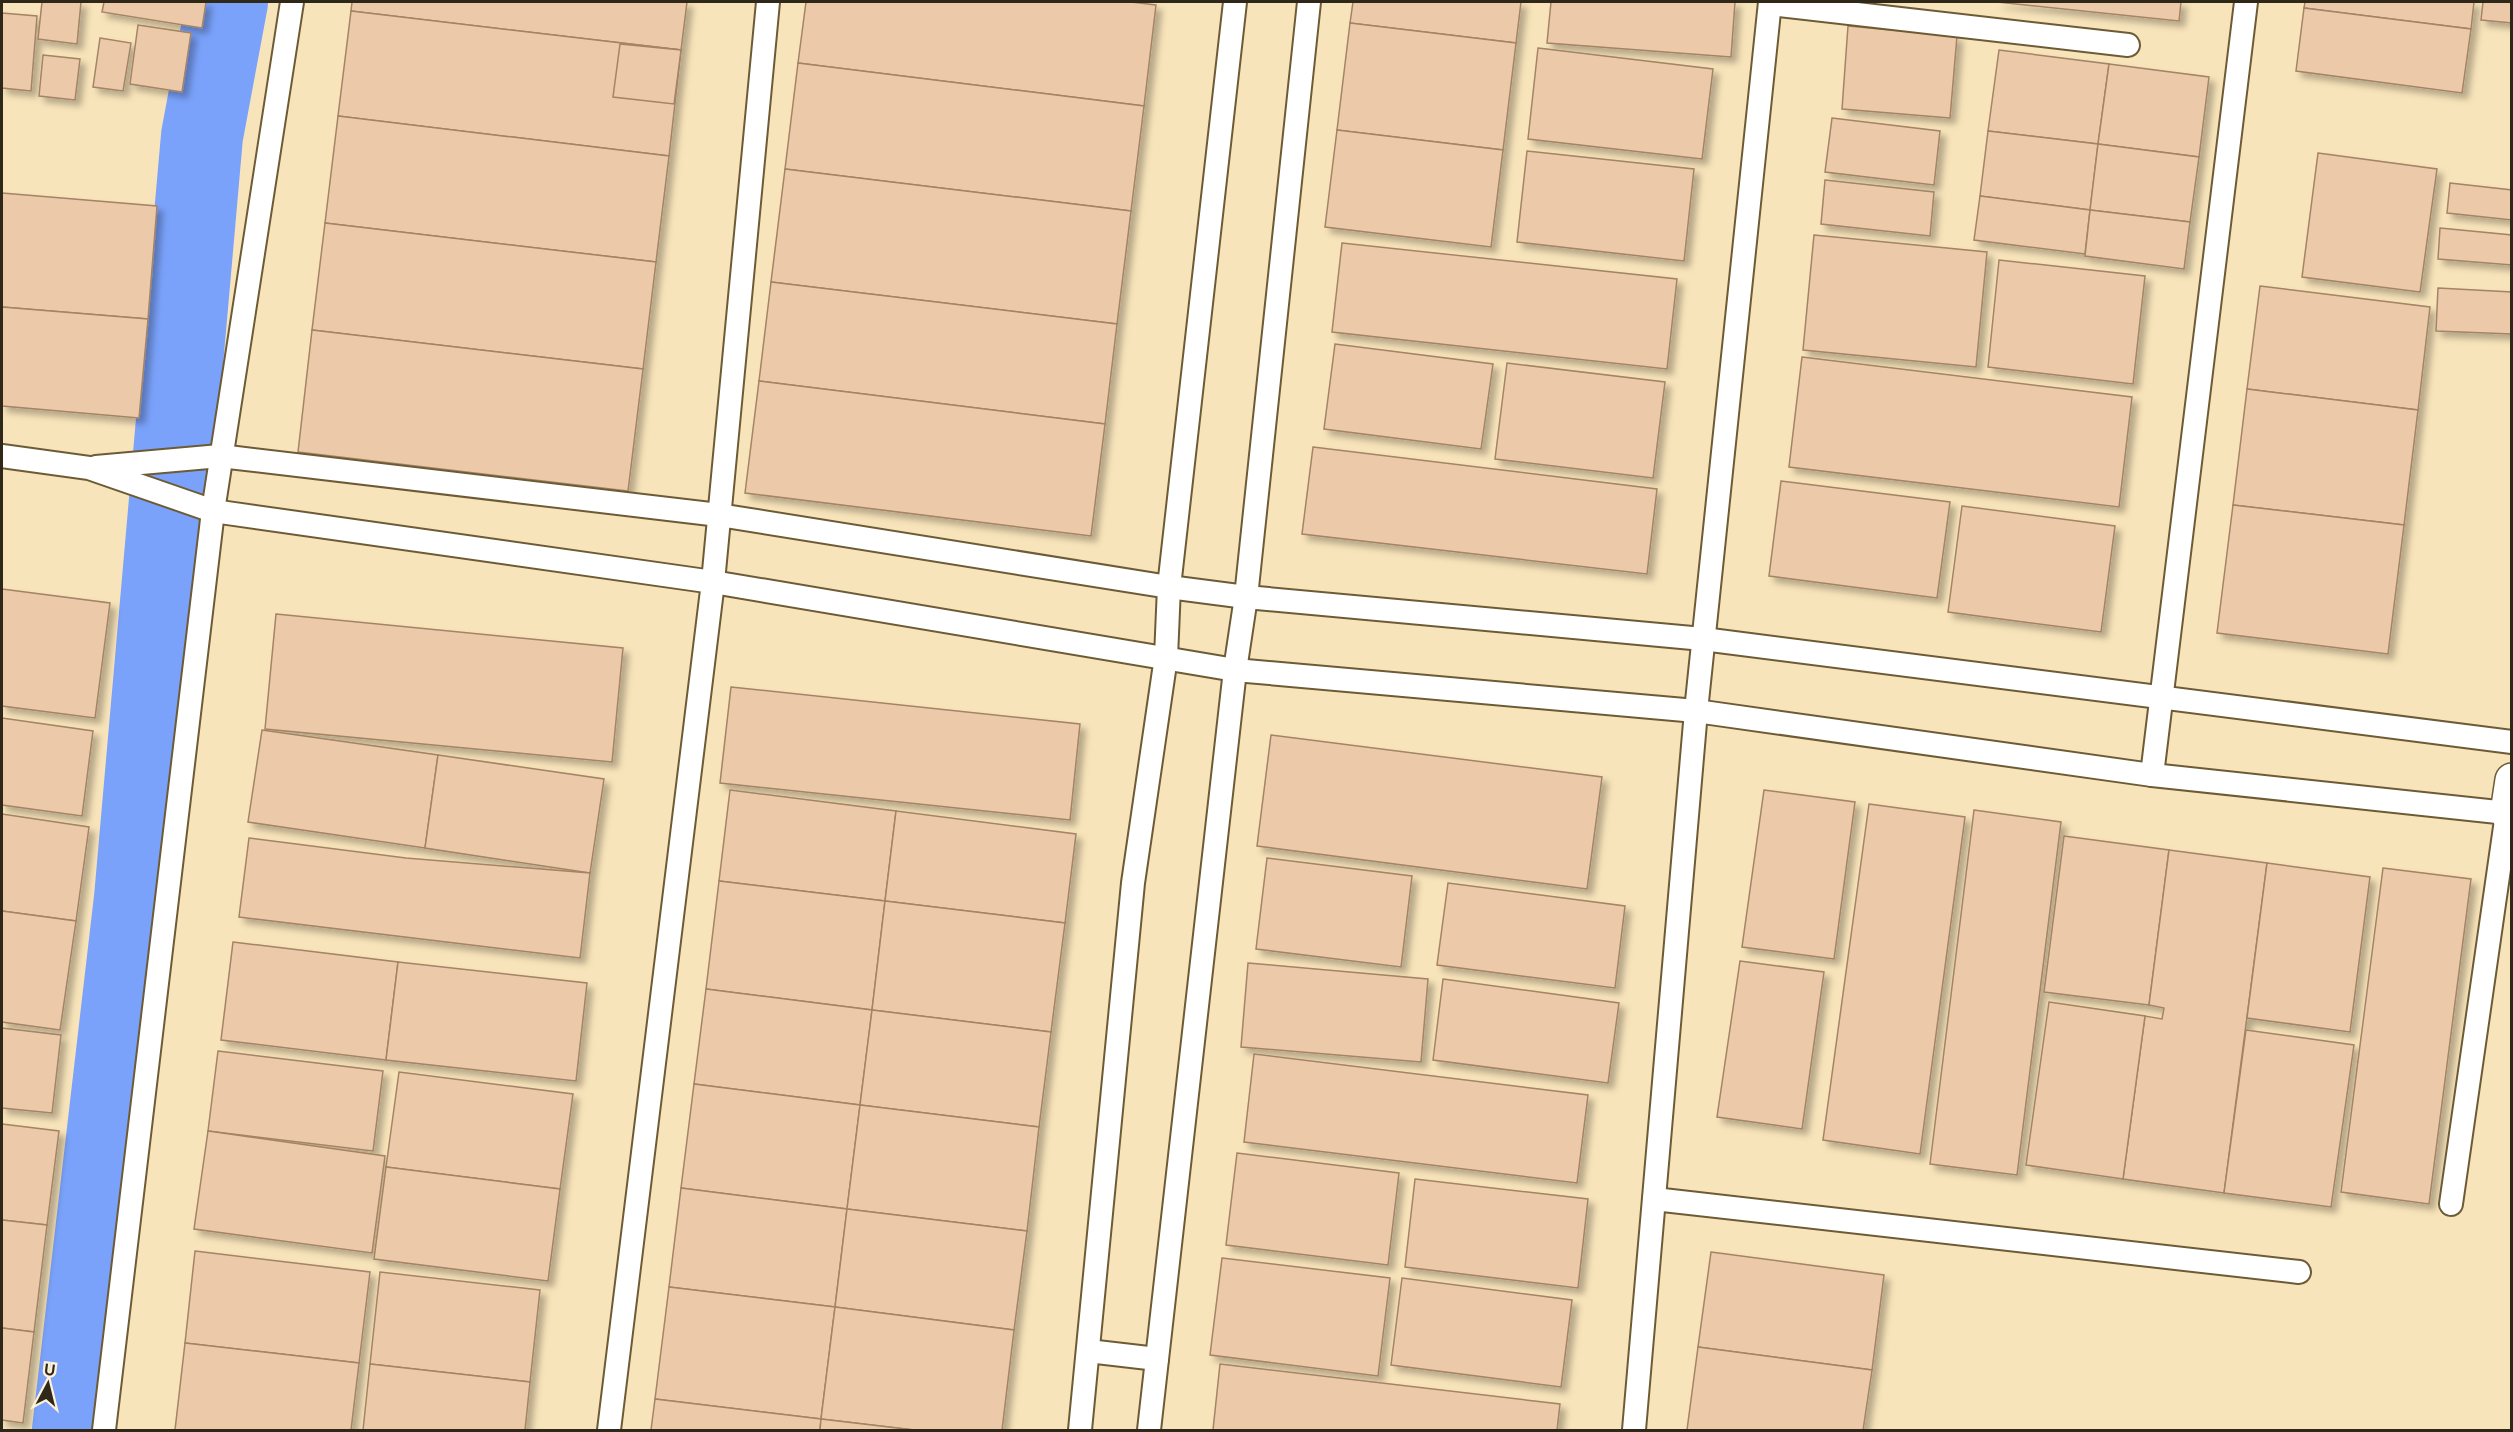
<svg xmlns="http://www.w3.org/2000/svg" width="2513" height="1432" viewBox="0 0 2513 1432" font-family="Figtree,sans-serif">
  <defs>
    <filter id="shadow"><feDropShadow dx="5.5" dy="5.5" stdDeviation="3" flood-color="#0004"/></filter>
  </defs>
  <rect width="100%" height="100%" fill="#f8e4ba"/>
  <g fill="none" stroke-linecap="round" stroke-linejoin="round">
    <polyline stroke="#7aa2fb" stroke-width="82" points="73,1430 135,898 202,136 227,2"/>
  </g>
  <g fill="#ecc9a9" stroke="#a48466" stroke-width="1.5" filter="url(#shadow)">
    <polygon points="42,2 81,2 77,44 38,39"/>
    <polygon points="104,2 206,2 202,28 102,12"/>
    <polygon points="352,2 687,2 681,50 351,11"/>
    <polygon points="806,2 1131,2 1156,5 1144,106 798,63"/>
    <polygon points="1353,2 1521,2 1516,43 1350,23"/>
    <polygon points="1551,2 1735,2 1731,57 1547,43"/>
    <polygon points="1997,2 2181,2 2179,21"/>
    <polygon points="2305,2 2474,2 2471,29 2304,8"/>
    <polygon points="2483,2 2512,2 2512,23 2481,20"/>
    <polygon points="2304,8 2471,29 2462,93 2296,71"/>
    <polygon points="351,11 681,50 669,156 338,116"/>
    <polygon points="2,13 37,16 31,91 2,88"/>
    <polygon points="1350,23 1516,43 1503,150 1337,130"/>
    <polygon points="138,25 191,33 182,92 130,84"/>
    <polygon points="1848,26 1957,36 1950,118 1842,109"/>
    <polygon points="100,38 131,43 123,91 93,87"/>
    <polygon points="620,44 681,50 674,104 613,97"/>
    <polygon points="1538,48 1713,69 1702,159 1528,139"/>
    <polygon points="1999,50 2109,64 2098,144 1988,131"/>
    <polygon points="43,55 80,59 75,100 39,96"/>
    <polygon points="798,63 1144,106 1131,211 785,169"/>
    <polygon points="2109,64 2209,77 2199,157 2098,144"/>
    <polygon points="338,116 669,156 656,262 325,223"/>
    <polygon points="1832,118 1940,131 1934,185 1825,172"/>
    <polygon points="1337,130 1503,150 1491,247 1325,227"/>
    <polygon points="1988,131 2098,144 2090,210 1980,196"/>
    <polygon points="2098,144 2199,157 2190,222 2090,210"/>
    <polygon points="1527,151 1694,169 1684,261 1517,242"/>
    <polygon points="2318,153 2437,169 2420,292 2302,277"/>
    <polygon points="785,169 1131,211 1117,324 771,282"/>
    <polygon points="1825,180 1934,192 1930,236 1821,224"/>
    <polygon points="2450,183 2512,190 2512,220 2447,213"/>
    <polygon points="2,193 157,206 148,319 2,307"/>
    <polygon points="1980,196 2090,210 2085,254 1974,240"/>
    <polygon points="2090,210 2190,222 2184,269 2085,256"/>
    <polygon points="325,223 656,262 643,369 312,330"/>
    <polygon points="2440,228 2512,235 2512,265 2438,259"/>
    <polygon points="1814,235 1987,252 1976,367 1803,350"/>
    <polygon points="1342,243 1677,279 1667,369 1332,332"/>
    <polygon points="1999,260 2145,276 2133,384 1988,367"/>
    <polygon points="771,282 1117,324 1105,424 759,381"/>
    <polygon points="2260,286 2430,307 2418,410 2247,389"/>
    <polygon points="2438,288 2512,292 2512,334 2436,331"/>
    <polygon points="2,307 148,319 139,418 2,406"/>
    <polygon points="312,330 643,369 628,491 298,452"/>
    <polygon points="1335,344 1493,364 1481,449 1324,429"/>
    <polygon points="1802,357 2132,397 2119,507 1789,467"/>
    <polygon points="1507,363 1665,382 1653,478 1495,459"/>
    <polygon points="759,381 1105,424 1091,536 745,493"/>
    <polygon points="2247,389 2418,410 2404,525 2233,505"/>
    <polygon points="1313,447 1657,489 1647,574 1302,534"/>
    <polygon points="1781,481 1950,502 1937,598 1769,576"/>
    <polygon points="2233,505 2404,525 2388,654 2217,633"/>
    <polygon points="1962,506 2115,526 2101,632 1948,612"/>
    <polygon points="2,589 110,603 95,718 2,706"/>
    <polygon points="276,614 623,648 612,762 265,729"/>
    <polygon points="731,687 1080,724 1070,820 720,783"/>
    <polygon points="2,718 93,731 82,816 2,805"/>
    <polygon points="262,730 438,755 425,848 248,822"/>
    <polygon points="1271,735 1602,777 1587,889 1257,846"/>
    <polygon points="438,755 604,779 590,873 425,848"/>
    <polygon points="730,790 896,811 885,901 719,881"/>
    <polygon points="1764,790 1855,802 1834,959 1742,947"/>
    <polygon points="1869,804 1965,817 1920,1154 1823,1140"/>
    <polygon points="1974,810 2061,822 2017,1175 1930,1164"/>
    <polygon points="896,811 1076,834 1065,923 885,901"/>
    <polygon points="2,814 89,827 76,921 2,911"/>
    <polygon points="2064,836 2169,850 2149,1005 2044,992"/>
    <polygon points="249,838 406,858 590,873 580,958 239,917"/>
    <polygon points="2169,850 2267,863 2224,1193 2123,1179 2145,1016 2162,1019 2164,1008 2149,1005"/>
    <polygon points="1267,858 1412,876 1401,967 1256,949"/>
    <polygon points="2267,863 2370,877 2350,1032 2247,1018"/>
    <polygon points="2383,868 2471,879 2429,1204 2341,1192"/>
    <polygon points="719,881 885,901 872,1010 706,989"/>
    <polygon points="1448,883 1625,906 1615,988 1437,965"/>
    <polygon points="885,901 1065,923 1051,1032 872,1010"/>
    <polygon points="2,911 76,921 60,1030 2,1022"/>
    <polygon points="233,942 398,962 386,1060 221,1040"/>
    <polygon points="1740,961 1824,972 1802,1129 1717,1117"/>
    <polygon points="398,962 587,983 576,1081 386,1060"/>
    <polygon points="1248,963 1428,979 1421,1062 1241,1047"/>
    <polygon points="1443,979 1619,1003 1608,1083 1433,1060"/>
    <polygon points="706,989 872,1010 860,1105 694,1084"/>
    <polygon points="2049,1002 2145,1016 2123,1179 2026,1165"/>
    <polygon points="872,1010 1051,1032 1039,1127 860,1105"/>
    <polygon points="2,1028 61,1035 52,1113 2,1108"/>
    <polygon points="2246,1030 2354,1045 2331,1207 2224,1193"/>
    <polygon points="218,1051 383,1071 373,1151 208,1131"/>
    <polygon points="1254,1054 1588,1095 1577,1183 1244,1142"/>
    <polygon points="399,1072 573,1094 560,1189 386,1167"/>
    <polygon points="694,1084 860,1105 847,1209 681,1188"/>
    <polygon points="860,1105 1039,1127 1027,1231 847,1209"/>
    <polygon points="2,1124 59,1131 47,1225 2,1220"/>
    <polygon points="208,1131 385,1156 372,1253 194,1229"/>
    <polygon points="1237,1153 1399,1173 1388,1265 1226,1245"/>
    <polygon points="386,1167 560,1189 548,1281 374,1259"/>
    <polygon points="1415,1179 1588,1199 1578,1288 1405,1267"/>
    <polygon points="681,1188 847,1209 835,1307 669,1287"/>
    <polygon points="847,1209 1027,1231 1014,1330 835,1307"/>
    <polygon points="2,1220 47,1225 34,1332 2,1328"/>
    <polygon points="195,1251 370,1272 359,1363 185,1343"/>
    <polygon points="1711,1252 1884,1275 1872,1370 1698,1347"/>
    <polygon points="1222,1258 1390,1278 1378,1376 1210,1355"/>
    <polygon points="380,1272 540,1290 530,1382 370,1364"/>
    <polygon points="1402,1278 1572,1300 1561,1387 1391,1365"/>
    <polygon points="669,1287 835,1307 821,1419 655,1399"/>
    <polygon points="835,1307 1014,1330 1002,1430 914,1430 821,1419"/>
    <polygon points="2,1328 34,1332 23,1423 2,1420"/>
    <polygon points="185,1343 359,1363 351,1430 175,1430"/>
    <polygon points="1698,1347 1872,1370 1863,1430 1687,1430"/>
    <polygon points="370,1364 530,1382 525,1430 363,1430"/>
    <polygon points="1220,1364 1560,1404 1557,1430 1213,1430"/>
    <polygon points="655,1399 821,1419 820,1430 651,1430"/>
    <polygon points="821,1419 914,1430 820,1430"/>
  </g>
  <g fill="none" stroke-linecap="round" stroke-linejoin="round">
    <defs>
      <g id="service">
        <polyline points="1770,4 2128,45"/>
        <polyline points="2,456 89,468 213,511 713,582 1235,670 1696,711 2152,775 2507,813 2451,1204"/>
        <polyline points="96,467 220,456 719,515 1169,587 1246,597 1703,639 2512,742"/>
        <polyline points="2152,775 2246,2"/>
        <polyline points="1654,1199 2299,1272"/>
        <polyline points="1088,1351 1157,1359"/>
        <polyline points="104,1430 213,511 292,2"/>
        <polyline points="609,1430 713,582 768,2"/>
        <polyline points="1080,1430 1133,883 1166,657 1169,587 1235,2"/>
        <polyline points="1149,1430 1235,670 1246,597 1309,2"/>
        <polyline points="1634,1430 1696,711 1770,2"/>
      </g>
      <polyline id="minor" points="2512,780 2507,813 2512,814"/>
    </defs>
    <use href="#service" stroke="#6d5b36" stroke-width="26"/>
    <use href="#minor" stroke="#6d5b36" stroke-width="36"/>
    <use href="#service" stroke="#fff" stroke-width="22"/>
    <use href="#minor" stroke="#fff" stroke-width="33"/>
  </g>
  <rect width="2513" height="1432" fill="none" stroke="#2f2718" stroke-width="6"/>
  <g transform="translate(48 1384) rotate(7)" stroke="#fef2d9" stroke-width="4.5" paint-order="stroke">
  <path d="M0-4.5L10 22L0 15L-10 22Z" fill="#2f2718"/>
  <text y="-9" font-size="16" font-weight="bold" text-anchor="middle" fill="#2f2718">U</text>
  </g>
</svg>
